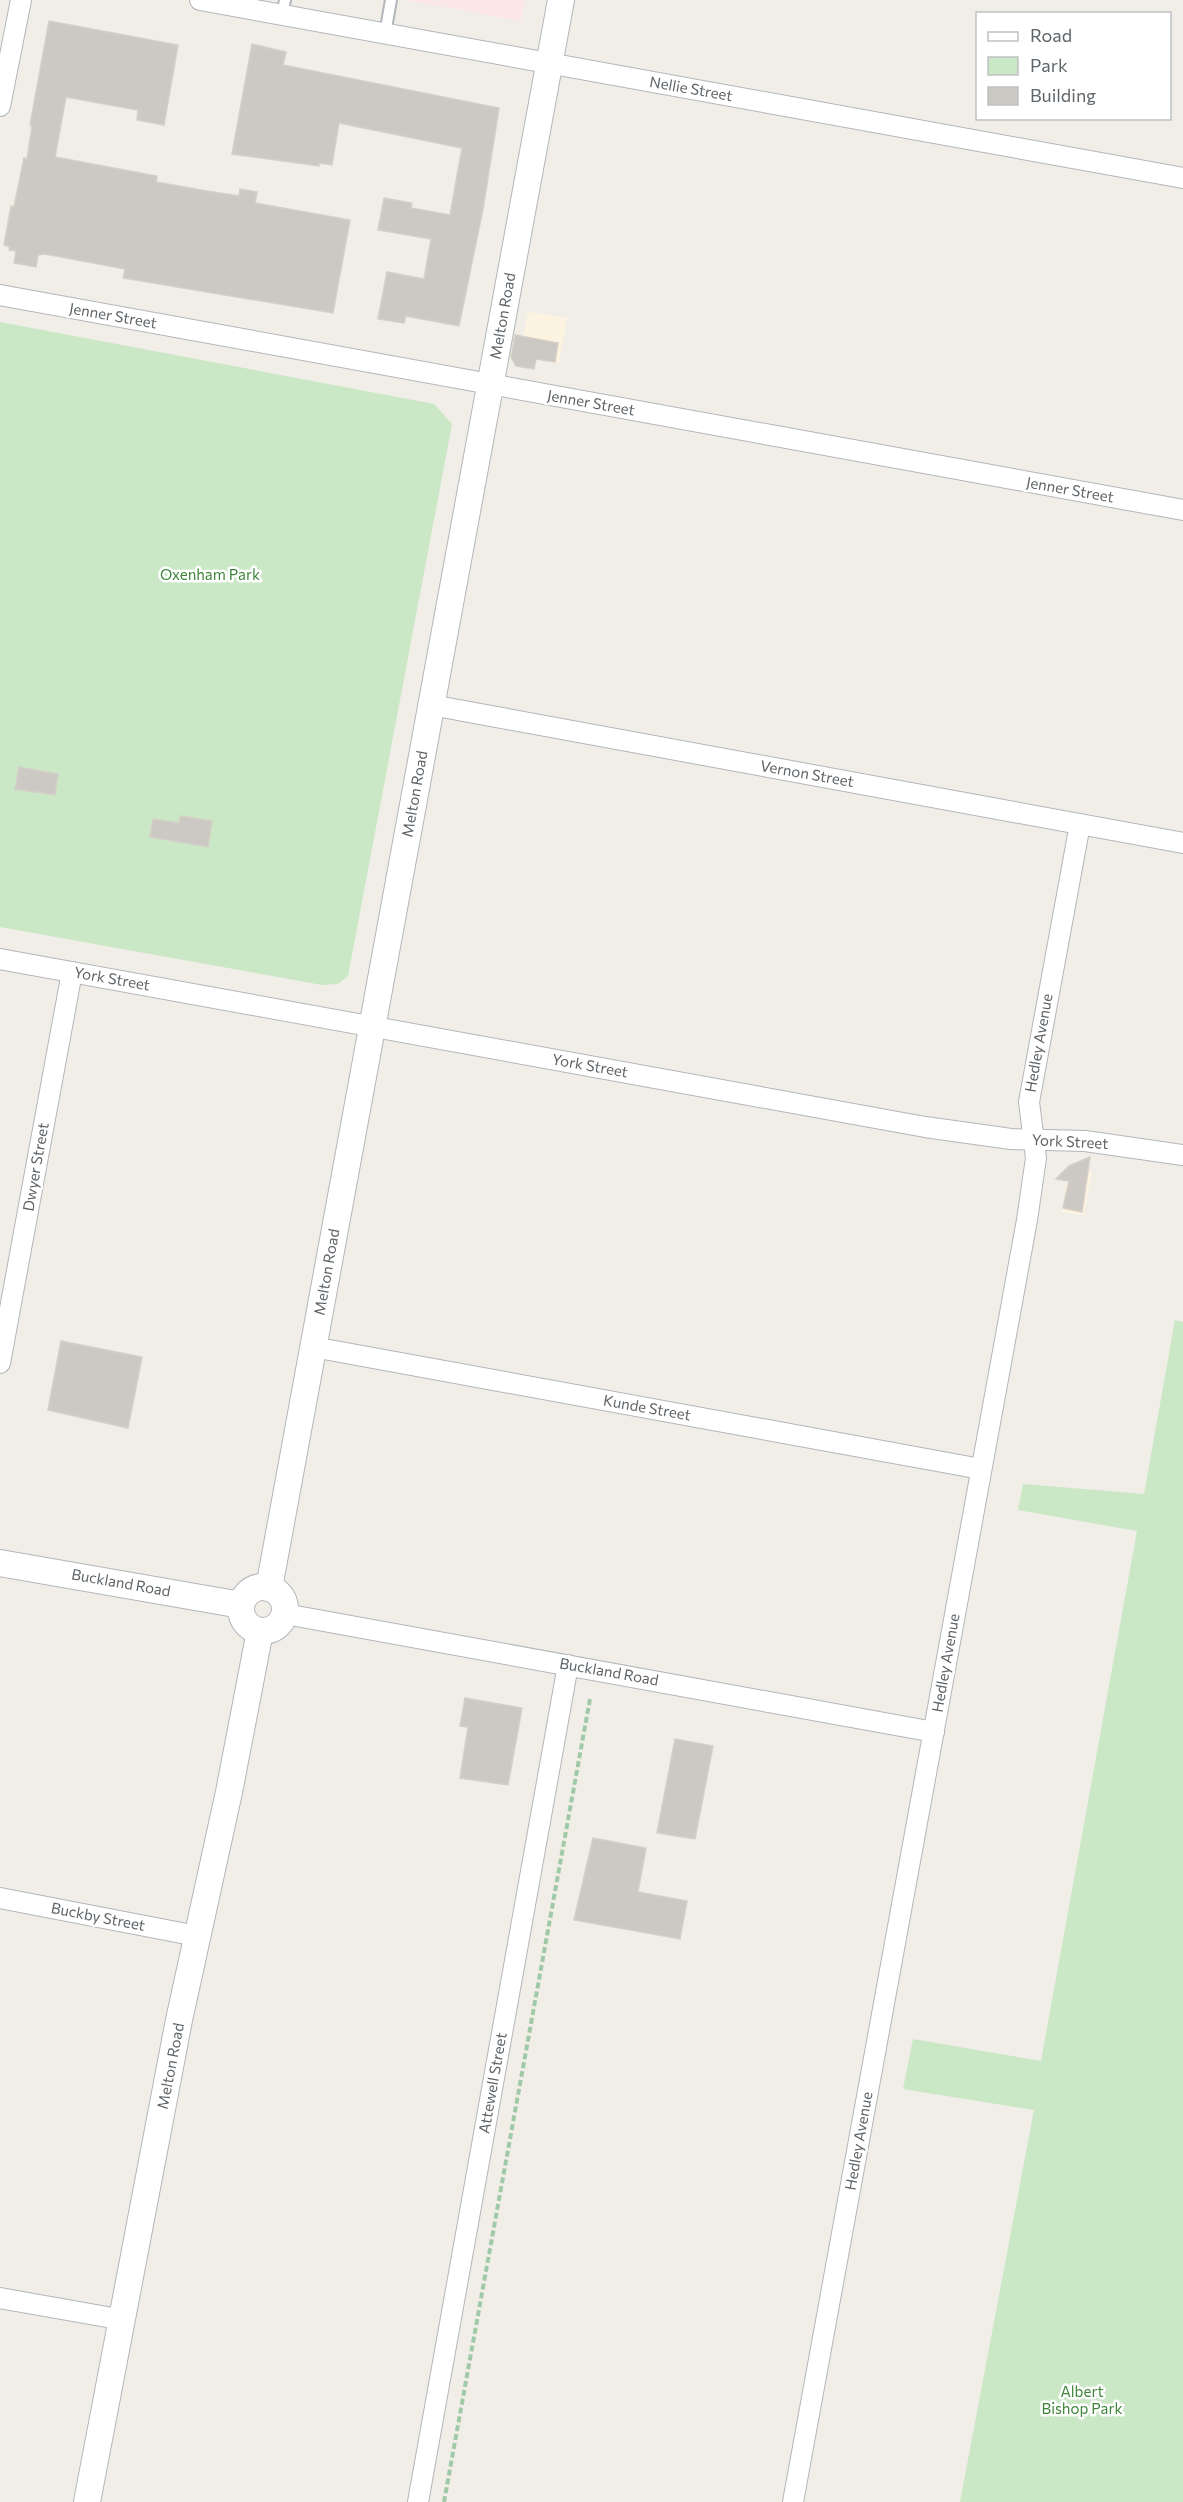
<svg xmlns="http://www.w3.org/2000/svg" width="1183" height="2502" viewBox="0 0 1183 2502" font-family="Commissioner,sans-serif">
  <rect width="100%" height="100%" fill="#f1eee8"/>
  <g fill="#fdf3e1">
    <polygon points="528,312 567,318 559,363 519,356"/>
    <polygon points="1084,1160 1090,1160 1089,1170 1092,1173 1084,1215 1062,1212 1067,1181 1056,1179 1069,1166"/>
  </g>
  <polygon fill="#fbe7e7" points="404,0 525,0 521,21"/>
  <g fill="#cae7c6">
    <polygon points="0,322 434,404 452,424 348,976 338,984 322,985 0,927"/>
    <polygon points="1175,1320 1183,1322 1183,2502 960,2502 1034,2110 903,2089 913,2039 1041,2061 1137,1531 1018,1510 1023,1484 1144,1494"/>
  </g>
  <g fill="#ccc9c5" stroke="#d5cfc6" stroke-width="1.5">
    <polygon points="49,21 178,45 164,125 137,120 138,110 66,97 55,157 157,176 156,182 207,191 239,196 240,189 257,192 255,203 350,220 333,313 123,278 125,269 45,254 38,255 36,267 14,263 16,251 9,250 10,247 4,245 11,206 14,207 24,158 27,159 32,126 30,125"/>
    <polygon points="252,44 286,52 283,65 499,108 483,209 459,326 406,316 404,323 378,319 387,272 424,279 431,239 378,230 384,198 412,203 411,208 450,215 462,148 339,123 332,165 319,163 319,166 232,154"/>
    <polygon points="515,335 558,343 555,362 536,359 534,369 516,366 511,357"/>
    <polygon points="19,767 58,774 55,795 15,789"/>
    <polygon points="180,816 212,821 208,847 150,837 153,819 179,823"/>
    <polygon points="1090,1157 1082,1212 1063,1208 1069,1181 1056,1179 1069,1166"/>
    <polygon points="61,1341 142,1357 128,1428 48,1410"/>
    <polygon points="465,1698 522,1708 508,1785 460,1778 468,1727 460,1726"/>
    <polygon points="675,1739 713,1746 695,1839 657,1833"/>
    <polygon points="593,1838 646,1848 638,1892 687,1901 680,1939 574,1920"/>
  </g>
  <g fill="none" stroke-linecap="round" stroke-linejoin="round">
    <defs>
      <g id="service">
        <polyline points="282,15 285,0"/>
        <polyline points="385,34 391,0"/>
      </g>
      <g id="minor">
        <polyline points="200,0 1183,178"/>
        <polyline points="0,106 21,0"/>
        <polyline points="0,295 1183,510"/>
        <polyline points="431,705 1183,843"/>
        <polyline points="0,959 925,1127 1011,1139 1085,1141 1183,1155"/>
        <polyline points="313,1347 981,1469"/>
        <polyline points="0,1363 72,972"/>
        <polyline points="285,1614 934,1732"/>
        <polyline points="0,1898 197,1936"/>
        <polyline points="0,2298 124,2320"/>
        <polyline points="418,2502 568,1665"/>
        <polyline points="793,2502 1027,1220 1036,1158 1029,1102 1080,824"/>
      </g>
      <g id="tertiary">
        <polyline points="0,1563 241,1605"/>
        <circle cx="263" cy="1609" r="22"/>
        <polyline points="269,1588 561,0"/>
        <polyline points="87,2502 179,2020 229,1792 260,1631"/>
      </g>
    </defs>
    <use href="#service" stroke="#b3b6ba" stroke-width="14"/>
    <use href="#minor" stroke="#b3b6ba" stroke-width="22"/>
    <use href="#tertiary" stroke="#b3b6ba" stroke-width="28"/>
    <polyline stroke="#a0caa7" stroke-width="4" stroke-dasharray="6 3" stroke-linecap="butt" points="444,2502 590,1699"/>
    <use href="#service" stroke="#fff" stroke-width="10"/>
    <use href="#minor" stroke="#fff" stroke-width="20"/>
    <use href="#tertiary" stroke="#fff" stroke-width="26"/>
  </g>
  <g text-anchor="middle" stroke-width="5" stroke-linejoin="round" paint-order="stroke">
    <g font-size="15" fill="#5f6468" stroke="#fff">
      <text transform="translate(691 89) rotate(10)" y="5">Nellie Street</text>
      <text transform="translate(113 316) rotate(10)" y="5">Jenner Street</text>
      <text transform="translate(503 316) rotate(-80)" y="5">Melton Road</text>
      <text transform="translate(591 403) rotate(10)" y="5">Jenner Street</text>
      <text transform="translate(1070 490) rotate(10)" y="5">Jenner Street</text>
      <text transform="translate(807 774) rotate(10)" y="5">Vernon Street</text>
      <text transform="translate(415 794) rotate(-80)" y="5">Melton Road</text>
      <text transform="translate(112 979) rotate(10)" y="5">York Street</text>
      <text transform="translate(1039 1043) rotate(-80)" y="5">Hedley Avenue</text>
      <text transform="translate(590 1066) rotate(10)" y="5">York Street</text>
      <text transform="translate(1070 1142) rotate(3)" y="5">York Street</text>
      <text transform="translate(36 1167) rotate(-80)" y="5">Dwyer Street</text>
      <text transform="translate(327 1272) rotate(-80)" y="5">Melton Road</text>
      <text transform="translate(647 1408) rotate(10)" y="5">Kunde Street</text>
      <text transform="translate(121 1583) rotate(10)" y="5">Buckland Road</text>
      <text transform="translate(946 1663) rotate(-80)" y="5">Hedley Avenue</text>
      <text transform="translate(609 1672) rotate(10)" y="5">Buckland Road</text>
      <text transform="translate(98 1917) rotate(11)" y="5">Buckby Street</text>
      <text transform="translate(171 2066) rotate(-79)" y="5">Melton Road</text>
      <text transform="translate(493 2083) rotate(-80)" y="5">Attewell Street</text>
      <text transform="translate(859 2141) rotate(-80)" y="5">Hedley Avenue</text>
    </g>
    <g font-size="15" fill="#3e8539" stroke="#fff">
      <text x="210" y="580">Oxenham Park</text>
      <text x="1082" y="2397">Albert<tspan x="1082" dy="17">Bishop Park</tspan></text>
    </g>
  </g>
  <rect x="976" y="12" width="195" height="108" fill="#ffffff" stroke="#bfc1c3" stroke-width="1.5"/>
  <rect x="988" y="32" width="30" height="9" fill="#ffffff" stroke="#bfc1c3" stroke-width="1.5"/>
  <text x="1030" y="42" font-size="18" fill="#5f6468">Road</text>
  <rect x="988" y="57" width="30" height="18" fill="#cae7c6" stroke="#bfc1c3" stroke-width="1.5"/>
  <text x="1030" y="72" font-size="18" fill="#5f6468">Park</text>
  <rect x="988" y="87" width="30" height="18" fill="#ccc9c5" stroke="#bfc1c3" stroke-width="1.5"/>
  <text x="1030" y="102" font-size="18" fill="#5f6468">Building</text>
</svg>
